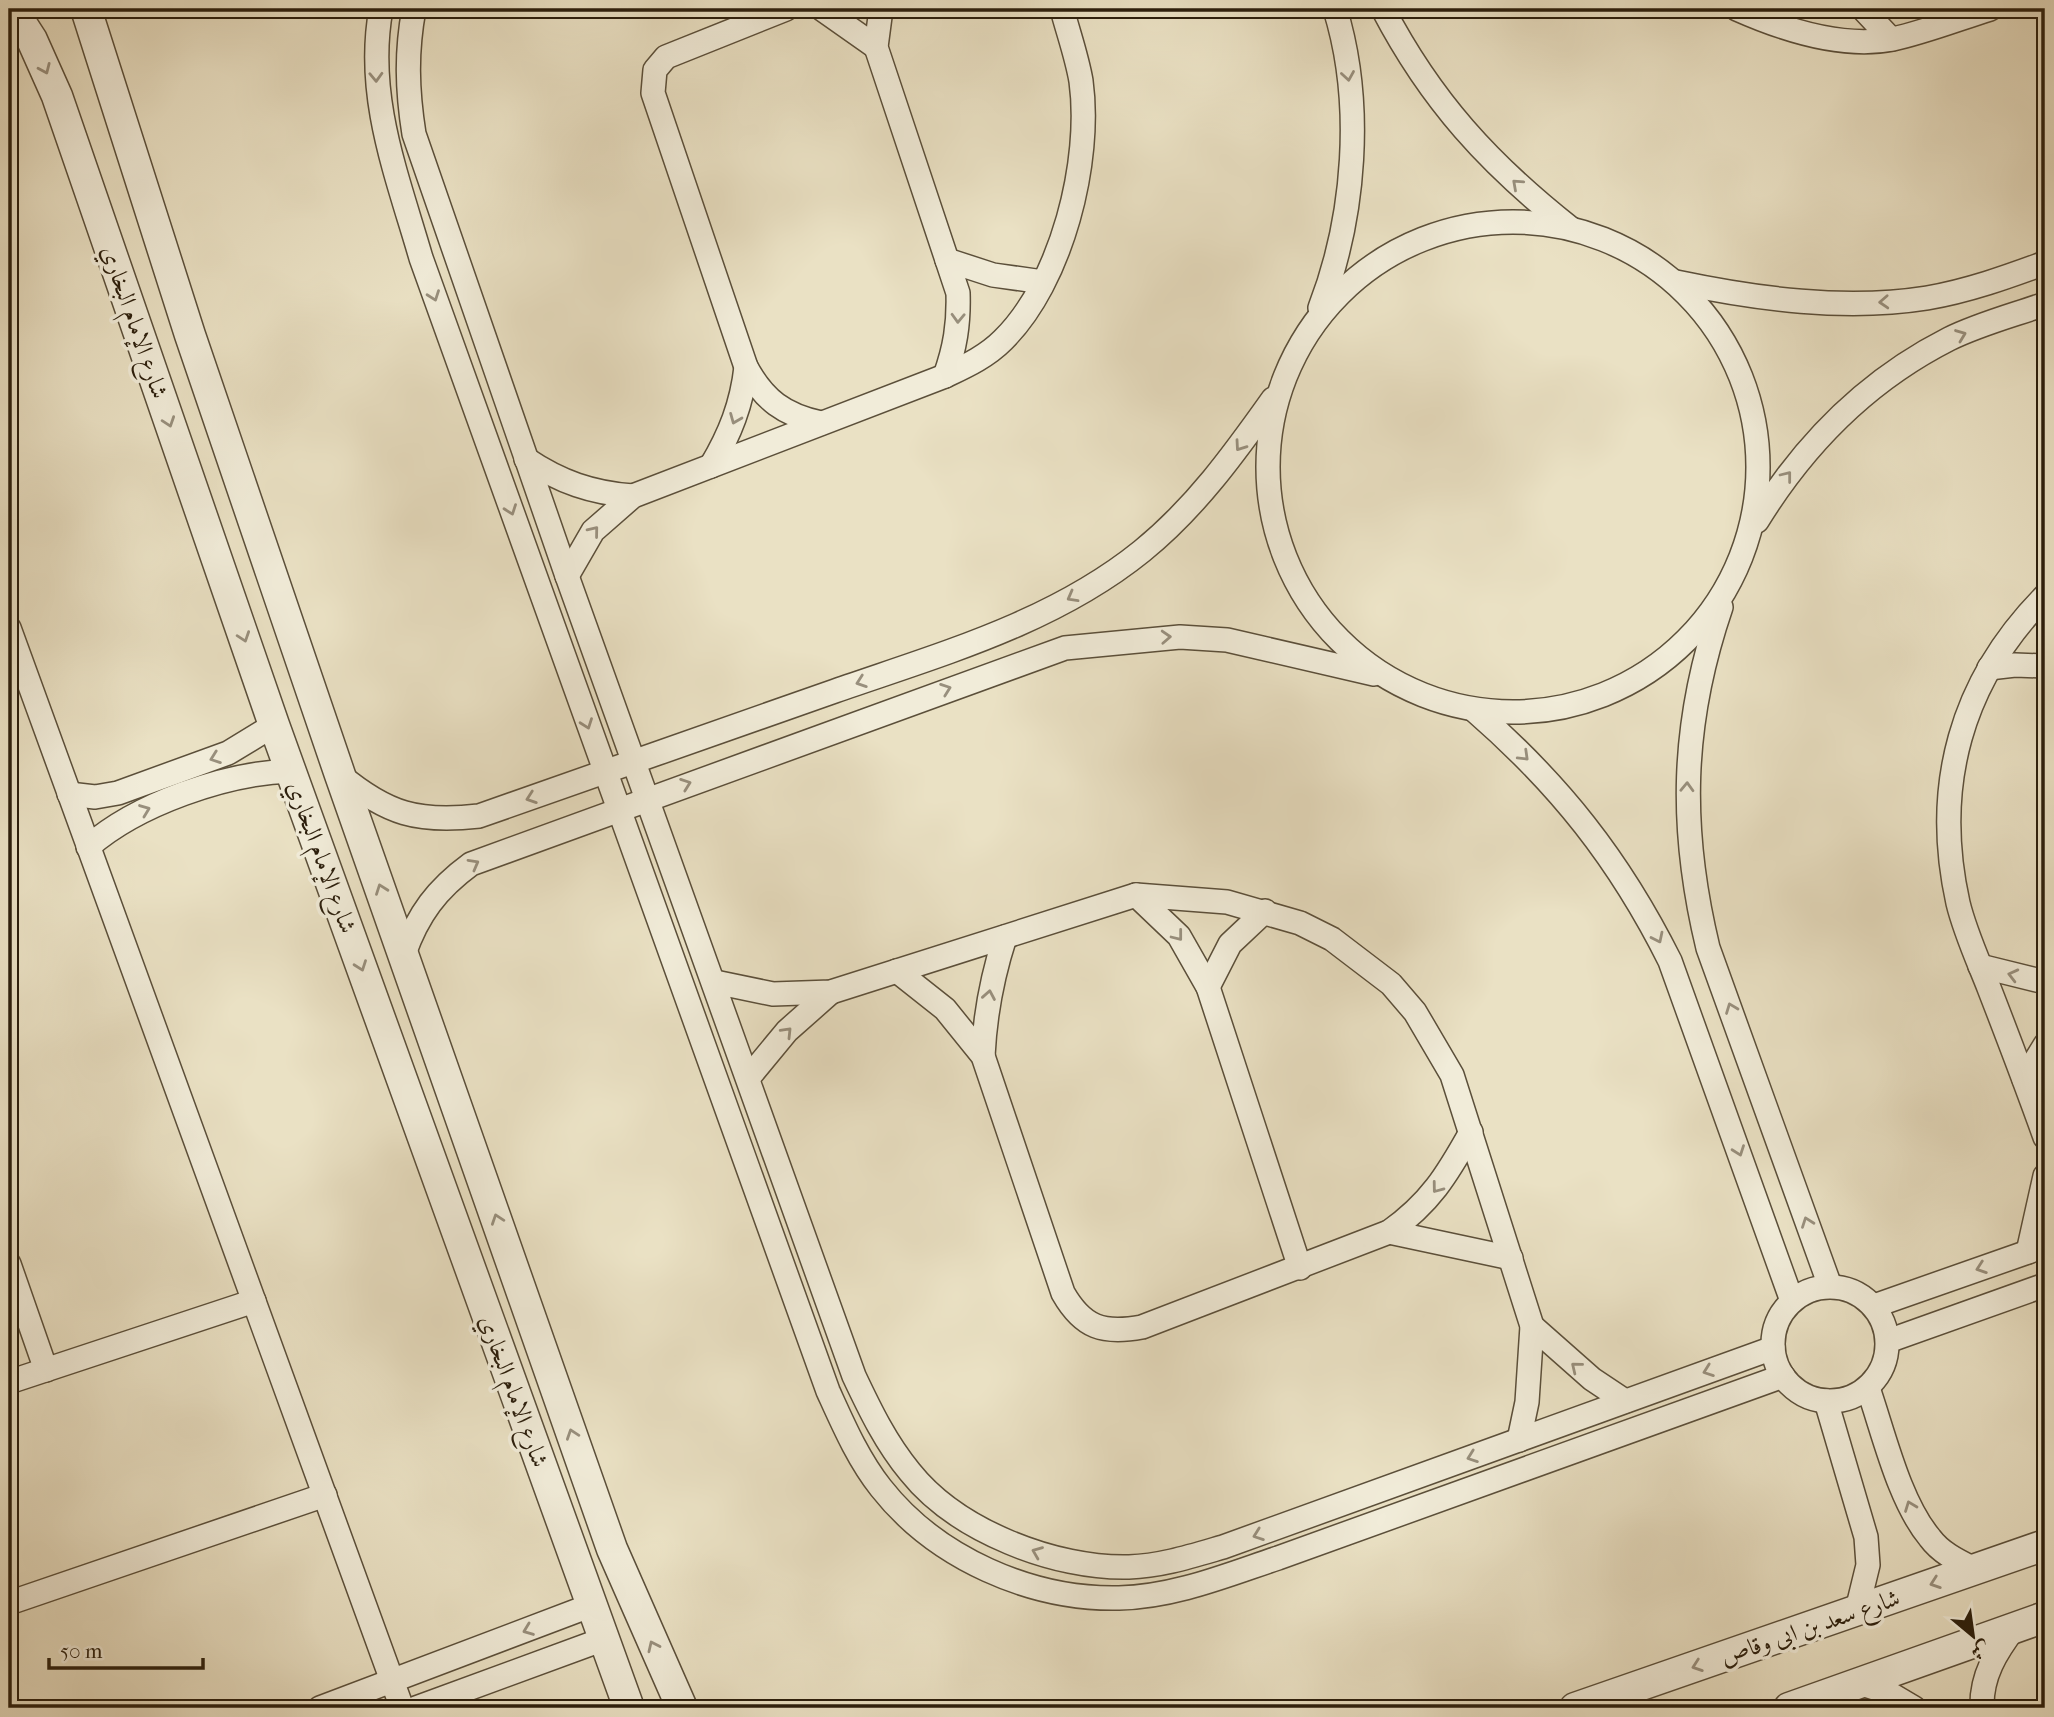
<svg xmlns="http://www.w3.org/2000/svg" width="2054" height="1717" viewBox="0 0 2054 1717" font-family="'IM FELL French Canon',Amiri,serif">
  <rect width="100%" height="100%" fill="#eae1c4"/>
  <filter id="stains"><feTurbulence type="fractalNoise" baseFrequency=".00286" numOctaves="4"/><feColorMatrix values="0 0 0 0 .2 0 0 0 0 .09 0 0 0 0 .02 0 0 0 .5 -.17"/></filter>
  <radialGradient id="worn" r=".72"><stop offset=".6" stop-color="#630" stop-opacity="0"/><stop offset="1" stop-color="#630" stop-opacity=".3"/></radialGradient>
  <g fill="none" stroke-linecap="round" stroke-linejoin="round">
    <defs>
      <g id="minor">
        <path d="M381,9C365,96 397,175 421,258L828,1391C843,1424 858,1459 881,1488C936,1558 1031,1600 1119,1598C1174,1597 1227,1575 1278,1558L1783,1376"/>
        <path d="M414,9C406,52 407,90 414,134L567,576L854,1376C870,1410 886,1443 910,1472C957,1531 1055,1569 1129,1567C1161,1566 1192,1556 1223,1547L1773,1348"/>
        <path d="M786,9L666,57L655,70L653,93L746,367C764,400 784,415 821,423"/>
        <polyline points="822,9 876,47"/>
        <path d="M881,9L876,47L958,293C959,324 955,348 945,376"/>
        <path d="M1383,9C1431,101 1489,164 1570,228"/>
        <path d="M1737,9C1782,29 1842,49 1893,39C1925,32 1958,19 1990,9"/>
        <polyline points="1863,9 1891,39"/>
        <circle cx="1513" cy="467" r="245"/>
        <polyline points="947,260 993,275 1043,282"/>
        <path d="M1676,282C1757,299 1845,311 1927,298C1968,291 2007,277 2045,263"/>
        <path d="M1320,308C1355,217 1364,103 1335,9"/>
        <path d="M526,459C560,482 592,493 633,496"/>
        <path d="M711,466C730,434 742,404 746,367"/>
        <path d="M1757,521C1805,443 1866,381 1949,339C1979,324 2014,315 2045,304"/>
        <path d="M567,576L593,531L633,496L945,376C966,366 986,357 1003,340C1062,282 1092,161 1081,81C1077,57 1068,32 1062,9"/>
        <path d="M2045,596C1961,681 1932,786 1958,903C1965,932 1978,960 1989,988C2008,1037 2027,1087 2045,1137"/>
        <path d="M1721,607C1681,724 1679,828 1708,948L1830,1286"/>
        <polyline points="9,628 402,1708"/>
        <polyline points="1989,668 2015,665 2045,666"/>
        <path d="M1474,710C1559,784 1619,859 1670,961L1792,1301"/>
        <path d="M340,775C387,814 418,823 479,816C598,774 716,733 835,691C941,654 1053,623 1142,551C1195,508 1234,454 1273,399"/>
        <polyline points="69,794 95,797 118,793 228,753 274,725"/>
        <path d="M88,847C137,804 226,773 291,771"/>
        <polyline points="1136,895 1179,936 1208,987 1300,1268"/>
        <path d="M404,954C418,914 437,889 471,864L1065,648L1180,637L1227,640L1374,674"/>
        <polyline points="1980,966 2045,982"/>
        <path d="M897,971L945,1009L983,1056L1063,1293C1083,1328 1103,1334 1142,1327L1389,1232C1430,1203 1447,1175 1471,1132"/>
        <polyline points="715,982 773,994 831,992 1136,895 1227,902 1300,923 1332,939 1391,984 1415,1012 1452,1075 1532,1326 1527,1402 1519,1440"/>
        <polyline points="1208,987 1230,944 1265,911"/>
        <path d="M983,1056C985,1014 992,977 1005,937"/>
        <polyline points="749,1077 787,1031 831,992"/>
        <polyline points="2024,1079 2045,1045"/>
        <polyline points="1389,1232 1511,1258"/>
        <polyline points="2028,1252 2045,1176"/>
        <polyline points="9,1264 46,1370"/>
        <circle cx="1830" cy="1344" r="57"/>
        <polyline points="1874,1306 2045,1246"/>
        <polyline points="1532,1326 1592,1379 1625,1401"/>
        <polyline points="1888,1341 2045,1285"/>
        <polyline points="9,1382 254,1301"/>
        <path d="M1868,1388C1884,1434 1899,1501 1930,1538C1941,1553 1958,1561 1974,1569"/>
        <polyline points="1826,1401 1866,1537 1868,1565 1857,1610"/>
        <polyline points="9,1603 325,1495"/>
        <polyline points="1859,1683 1887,1692 1914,1708"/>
        <polyline points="320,1708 592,1605"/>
        <polyline points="416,1708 604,1639"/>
        <path d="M1982,1708C1981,1676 1996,1652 2015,1627"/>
      </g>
      <g id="tertiary">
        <polyline points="12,9 32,40 57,96 274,725 629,1708"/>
        <polyline points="86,9 190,335 340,775 612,1549 682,1708"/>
        <polyline points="1575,1708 2045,1545"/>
        <polyline points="1789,1708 2045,1617"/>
      </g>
    </defs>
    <use href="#minor" stroke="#5b4f3a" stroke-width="26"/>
    <use href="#tertiary" stroke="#5b4f3a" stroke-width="33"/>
    <use href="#minor" stroke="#f1ecd9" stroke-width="23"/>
    <use href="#tertiary" stroke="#f1ecd9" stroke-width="30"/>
  </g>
  <defs><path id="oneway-chevron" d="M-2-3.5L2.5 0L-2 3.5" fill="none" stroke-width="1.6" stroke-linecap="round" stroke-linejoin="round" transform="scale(1.75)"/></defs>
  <g stroke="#988f7d">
    <use href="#oneway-chevron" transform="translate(45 69) rotate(66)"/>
    <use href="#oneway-chevron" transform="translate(1348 76) rotate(81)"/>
    <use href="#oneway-chevron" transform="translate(376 77) rotate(88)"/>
    <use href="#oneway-chevron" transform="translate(1517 184) rotate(-138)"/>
    <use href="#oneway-chevron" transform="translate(434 296) rotate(70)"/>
    <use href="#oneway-chevron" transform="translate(1884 302) rotate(177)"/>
    <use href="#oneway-chevron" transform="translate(958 318) rotate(92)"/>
    <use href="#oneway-chevron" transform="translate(1961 335) rotate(-21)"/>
    <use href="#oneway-chevron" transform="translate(735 419) rotate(112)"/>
    <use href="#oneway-chevron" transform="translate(169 422) rotate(71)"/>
    <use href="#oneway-chevron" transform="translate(1240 446) rotate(125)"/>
    <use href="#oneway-chevron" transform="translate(1787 476) rotate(-52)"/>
    <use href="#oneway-chevron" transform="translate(511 510) rotate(70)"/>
    <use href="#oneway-chevron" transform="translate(594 531) rotate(-51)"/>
    <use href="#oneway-chevron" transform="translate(1072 597) rotate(151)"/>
    <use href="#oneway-chevron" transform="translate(244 637) rotate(71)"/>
    <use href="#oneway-chevron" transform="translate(1166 637) rotate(-3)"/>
    <use href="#oneway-chevron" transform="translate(861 682) rotate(161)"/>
    <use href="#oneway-chevron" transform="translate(946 689) rotate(-20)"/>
    <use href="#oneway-chevron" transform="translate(587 724) rotate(70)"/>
    <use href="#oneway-chevron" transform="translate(1524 756) rotate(44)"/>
    <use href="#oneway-chevron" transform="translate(215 758) rotate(160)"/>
    <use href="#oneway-chevron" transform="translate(686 784) rotate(-20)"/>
    <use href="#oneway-chevron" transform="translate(1687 787) rotate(-88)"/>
    <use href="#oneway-chevron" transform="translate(531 798) rotate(161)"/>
    <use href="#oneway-chevron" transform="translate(145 810) rotate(-21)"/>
    <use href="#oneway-chevron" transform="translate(474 864) rotate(-29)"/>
    <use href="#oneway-chevron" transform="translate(381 889) rotate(-110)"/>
    <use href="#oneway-chevron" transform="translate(1178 936) rotate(52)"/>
    <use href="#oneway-chevron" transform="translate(1658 938) rotate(64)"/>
    <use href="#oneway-chevron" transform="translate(361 966) rotate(70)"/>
    <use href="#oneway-chevron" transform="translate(2013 975) rotate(-166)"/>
    <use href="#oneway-chevron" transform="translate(989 995) rotate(-80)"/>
    <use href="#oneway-chevron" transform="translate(1731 1008) rotate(-111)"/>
    <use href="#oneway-chevron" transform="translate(787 1032) rotate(-46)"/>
    <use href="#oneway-chevron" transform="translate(1739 1151) rotate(70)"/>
    <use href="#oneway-chevron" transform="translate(1437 1188) rotate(127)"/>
    <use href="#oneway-chevron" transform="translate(497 1219) rotate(-109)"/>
    <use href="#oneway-chevron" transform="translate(1807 1222) rotate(-110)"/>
    <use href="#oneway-chevron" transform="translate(1981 1268) rotate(161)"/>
    <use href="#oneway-chevron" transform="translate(1576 1367) rotate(-141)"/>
    <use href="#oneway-chevron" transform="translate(1708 1371) rotate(160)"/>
    <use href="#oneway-chevron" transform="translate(572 1434) rotate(-109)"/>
    <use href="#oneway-chevron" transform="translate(1472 1457) rotate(160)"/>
    <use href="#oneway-chevron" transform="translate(1910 1506) rotate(-111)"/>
    <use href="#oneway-chevron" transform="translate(1258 1535) rotate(160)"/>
    <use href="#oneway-chevron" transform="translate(1037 1552) rotate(-158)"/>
    <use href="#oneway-chevron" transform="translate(1935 1583) rotate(161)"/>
    <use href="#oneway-chevron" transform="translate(528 1630) rotate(159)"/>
    <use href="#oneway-chevron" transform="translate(653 1646) rotate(-115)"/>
    <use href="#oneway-chevron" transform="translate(1697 1666) rotate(161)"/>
  </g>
  <g text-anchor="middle" stroke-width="7" stroke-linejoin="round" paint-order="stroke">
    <g font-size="24" fill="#2b1e0c" stroke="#f1ecd9">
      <text transform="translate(135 322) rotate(71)" y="8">شارع الإمام البخاري</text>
      <text transform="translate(322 857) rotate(70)" y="8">شارع الإمام البخاري</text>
      <text transform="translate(514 1391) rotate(70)" y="8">شارع الإمام البخاري</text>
      <text transform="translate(1810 1627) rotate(-19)" y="8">شارع سعد بن ابى وقاص</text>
    </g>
  </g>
  <rect width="2054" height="1717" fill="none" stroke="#eae1c4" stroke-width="35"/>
  <rect x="10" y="10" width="2033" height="1696" fill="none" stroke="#2b1e0c" stroke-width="3.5"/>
  <rect x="18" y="18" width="2019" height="1682" fill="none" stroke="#2b1e0c" stroke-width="2"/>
  <g transform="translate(1973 1636) rotate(151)" stroke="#f1ecd9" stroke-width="5" paint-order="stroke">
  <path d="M0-5L12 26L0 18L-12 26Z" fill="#2b1e0c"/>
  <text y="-10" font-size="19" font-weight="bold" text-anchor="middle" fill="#2b1e0c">ش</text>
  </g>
  <path d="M49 1658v10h154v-10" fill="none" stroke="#2b1e0c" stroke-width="3.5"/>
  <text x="60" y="1658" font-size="21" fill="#2b1e0c" stroke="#f1ecd9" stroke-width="5" paint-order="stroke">50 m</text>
  <rect width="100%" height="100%" filter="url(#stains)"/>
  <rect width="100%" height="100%" fill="url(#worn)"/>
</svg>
